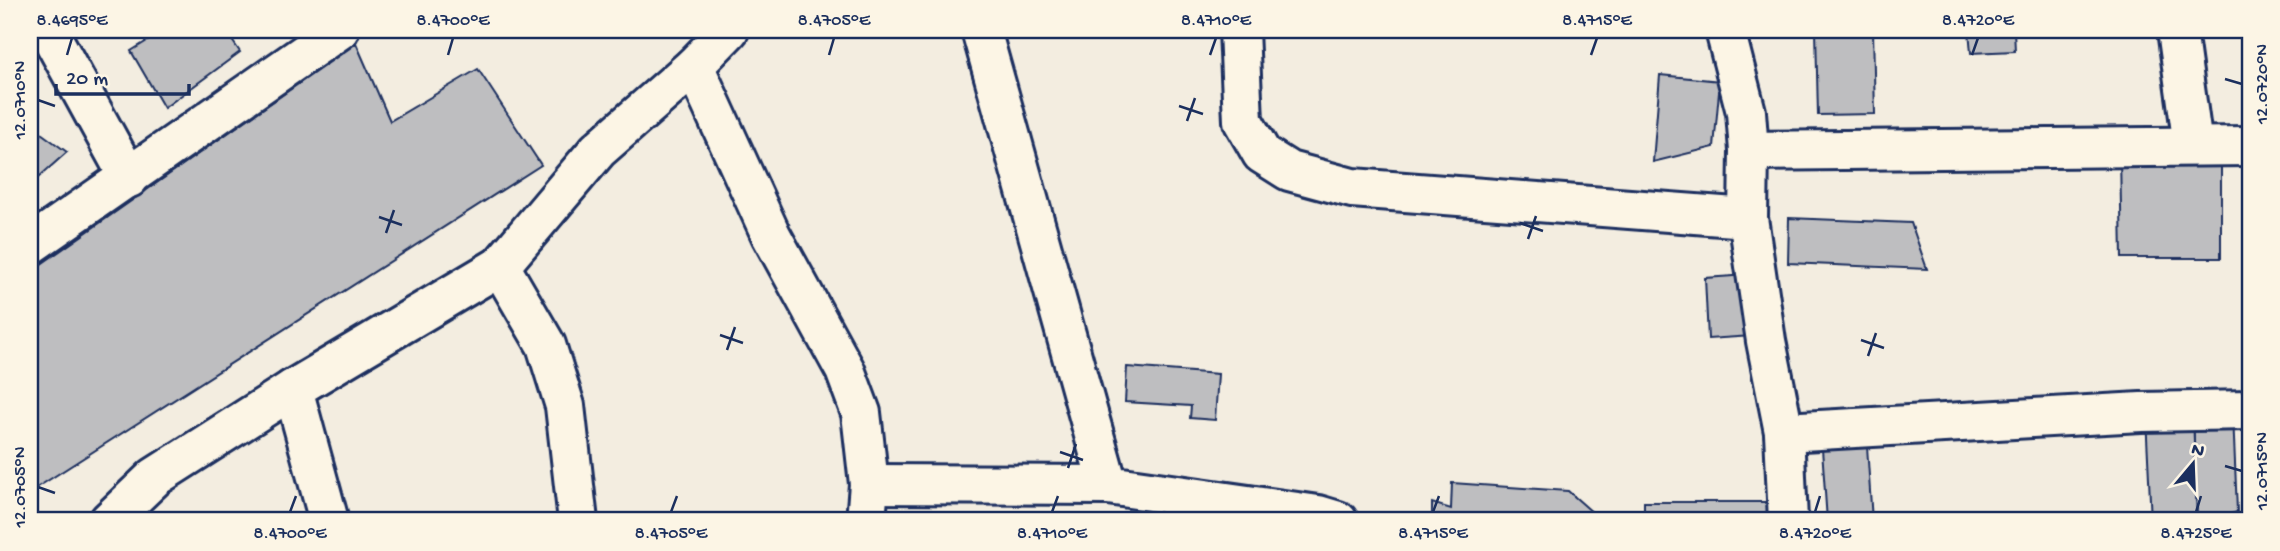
<svg xmlns="http://www.w3.org/2000/svg" width="2280" height="551" viewBox="0 0 2280 551" font-family="'Gochi Hand',sans-serif">
  <rect width="100%" height="100%" fill="#f3ede0"/>
  <filter id="ink" filterUnits="userSpaceOnUse"><feTurbulence type="fractalNoise" baseFrequency=".0143" numOctaves="2"/><feDisplacementMap in="SourceGraphic" scale="14" xChannelSelector="R" yChannelSelector="G"/><feConvolveMatrix kernelMatrix="1 2 1 2 8 2 1 2 1" color-interpolation-filters="sRGB"/></filter>
  <g filter="url(#ink)">
    <g fill="#bebec0" stroke="#1b2f5e" stroke-width="2">
      <polygon points="165,30 225,30 240,52 164,108 131,51"/>
      <polygon points="1816,30 1873,30 1875,114 1818,115"/>
      <polygon points="1969,30 2014,30 2015,51 1971,53"/>
      <polygon points="356,43 390,121 478,69 541,165 30,492 30,272"/>
      <polygon points="1660,75 1720,81 1714,147 1653,162"/>
      <polygon points="30,125 67,152 30,185"/>
      <polygon points="2120,156 2221,158 2221,258 2122,258"/>
      <polygon points="1789,218 1911,223 1927,269 1788,263"/>
      <polygon points="1748,275 1752,336 1708,339 1705,278"/>
      <polygon points="1127,367 1218,374 1215,420 1190,418 1191,406 1125,402"/>
      <polygon points="2233,414 2237,512 2211,521 2197,521 2193,415"/>
      <polygon points="2193,415 2197,521 2151,521 2146,416"/>
      <polygon points="1866,431 1872,521 1827,521 1821,434"/>
      <polygon points="1452,483 1568,491 1601,520 1432,521 1432,503 1451,509"/>
      <rect x="1644" y="502" width="142" height="19"/>
    </g>
    <g fill="none" stroke-linecap="round" stroke-linejoin="round">
      <defs>
        <g id="minor">
          <polyline points="48,30 129,178"/>
          <polyline points="981,30 1108,485 1318,515 1338,521"/>
          <polyline points="1239,30 1243,121 1262,154 1289,171 1352,188 1748,218"/>
          <polyline points="1725,30 1746,112 1749,151 1748,218 1766,341 1784,432 1788,521"/>
          <polyline points="2177,30 2193,146"/>
          <polyline points="694,66 771,235 845,370 861,413 869,484 866,521"/>
          <polyline points="1749,151 2250,146"/>
          <polyline points="30,245 339,30"/>
          <polyline points="500,266 546,345 565,406 578,521"/>
          <polyline points="293,389 329,521"/>
          <polyline points="1784,432 2141,412 2250,410"/>
          <polyline points="869,484 1108,485"/>
          <polyline points="109,521 155,477 293,389 500,266 598,150 694,66 729,30"/>
        </g>
      </defs>
      <use href="#minor" stroke="#1b2f5e" stroke-width="44"/>
      <use href="#minor" stroke="#fcf5e5" stroke-width="38"/>
    </g>
  </g>
  <path fill="none" stroke="#1b2f5e" stroke-width="2.5" d="M67,55L72,38M448,55L453,38M829,55L834,38M1210,55L1216,38M1591,55L1597,38M1972,55L1978,38M2225,79L2242,84M38,100L55,106M1179,106L1203,114M1187,121L1195,98M379,217L402,225M1520,223L1543,231M386,233L394,210M1528,239L1536,216M720,335L743,343M1861,340L1884,348M727,350L735,327M1868,356L1876,333M1060,452L1083,460M2225,466L2242,471M1068,468L1076,444M38,487L55,493M290,512L296,496M671,512L677,496M1052,512L1058,496M1433,512L1439,496M1815,512L1820,496M2196,512L2201,496"/>
  <rect width="2280" height="551" fill="none" stroke="#fcf5e5" stroke-width="77"/>
  <g transform="translate(2193 464) rotate(19)" stroke="#fcf5e5" stroke-width="5" paint-order="stroke">
  <path d="M0-5L12 26L0 18L-12 26Z" fill="#1b2f5e"/>
  <text y="-10" font-size="19" font-weight="bold" text-anchor="middle" fill="#1b2f5e">N</text>
  </g>
  <path d="M56 84v10h133v-10" fill="none" stroke="#1b2f5e" stroke-width="3.5"/>
  <text x="66" y="84" font-size="21" fill="#1b2f5e" stroke="#fcf5e5" stroke-width="5" paint-order="stroke">20 m</text>
  <rect x="38" y="38" width="2204" height="474" fill="none" stroke="#1b2f5e" stroke-width="2.5"/>
  <g font-size="18" text-anchor="middle" fill="#1b2f5e">
    <text x="72" y="25">8.4695°E</text>
    <text x="453" y="25">8.4700°E</text>
    <text x="834" y="25">8.4705°E</text>
    <text x="1216" y="25">8.4710°E</text>
    <text x="1597" y="25">8.4715°E</text>
    <text x="1978" y="25">8.4720°E</text>
    <text transform="translate(2261 84) rotate(-90)" y="6">12.0720°N</text>
    <text transform="translate(19 100) rotate(-90)" y="6">12.0710°N</text>
    <text transform="translate(2261 471) rotate(-90)" y="6">12.0715°N</text>
    <text transform="translate(19 487) rotate(-90)" y="6">12.0705°N</text>
    <text x="290" y="538">8.4700°E</text>
    <text x="671" y="538">8.4705°E</text>
    <text x="1052" y="538">8.4710°E</text>
    <text x="1433" y="538">8.4715°E</text>
    <text x="1815" y="538">8.4720°E</text>
    <text x="2196" y="538">8.4725°E</text>
  </g>
</svg>
